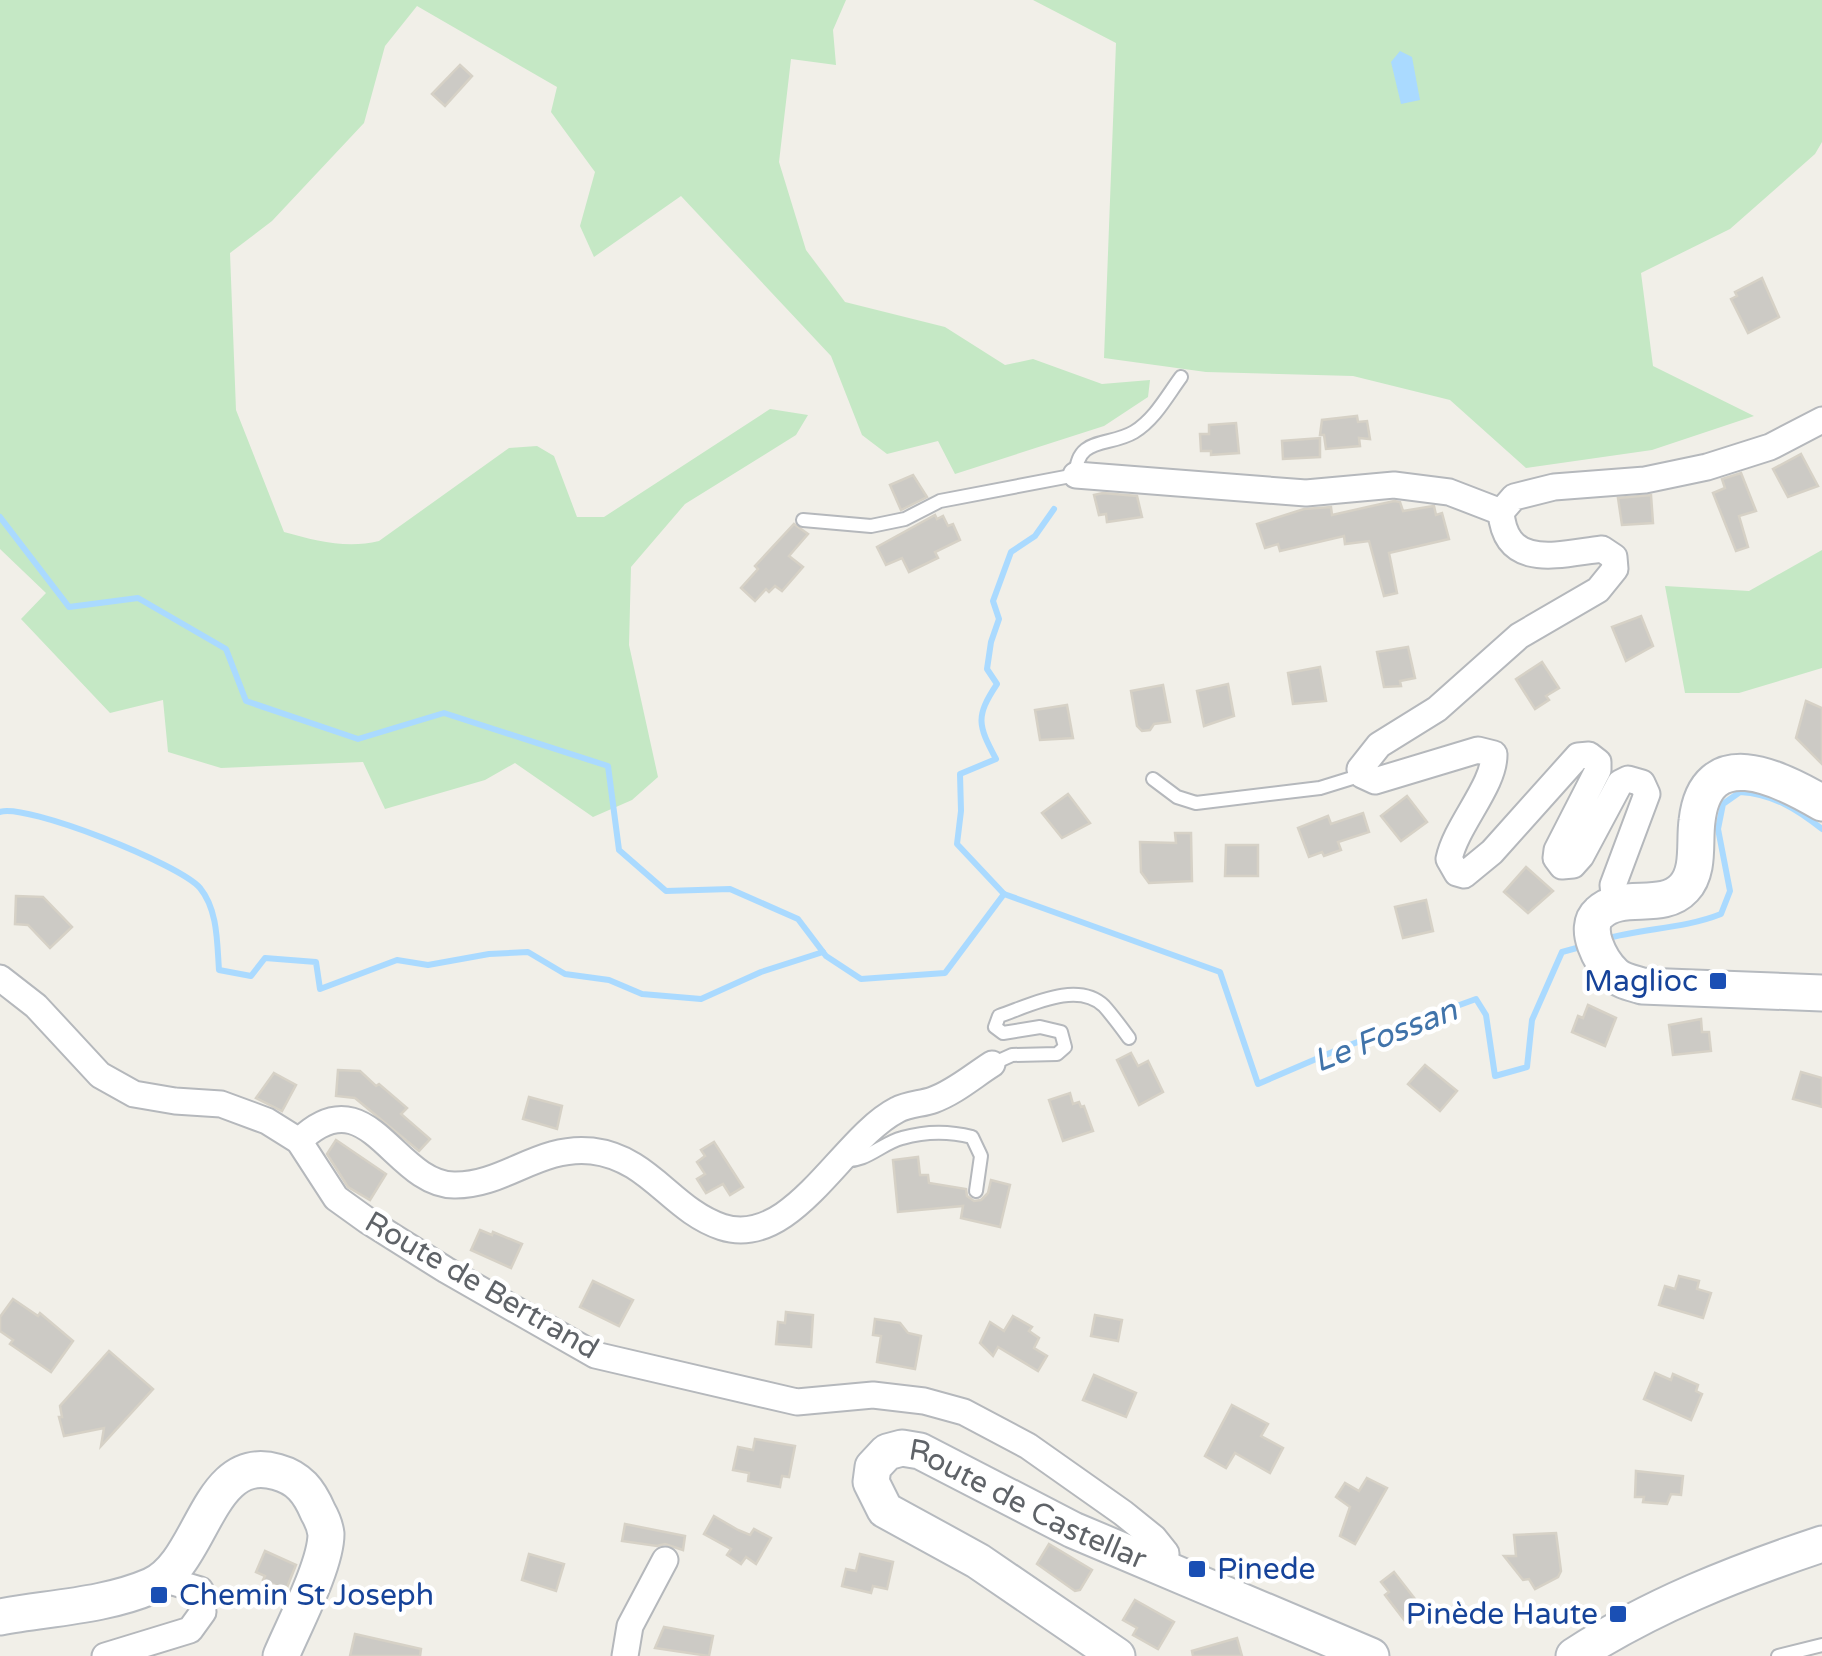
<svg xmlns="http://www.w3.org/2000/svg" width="1822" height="1656" viewBox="0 0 1822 1656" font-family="'Varela Round',sans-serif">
  <rect width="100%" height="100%" fill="#f1efe8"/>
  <g fill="#c5e8c5">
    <path d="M0,0H846L833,30L836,65L791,59L779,162L806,250L845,302L945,327L1005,365L1033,359L1102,384L1150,380L1148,397L1104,426L955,474L938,441L887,454L862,435L831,356L681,196L594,257L580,226L595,172L551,112L557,87L417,6L385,46L364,123L272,221L230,253L236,410L284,532C316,541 347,549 379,541L509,448L537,446L554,456L577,517H604L770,409L808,415L796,435L685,504L631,567L629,645L658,777L632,800L593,817L515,763L485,780L385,809L363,762L221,768L168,752L163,700L110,713L21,619L46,593L0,549Z"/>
    <polygon points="1033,0 1822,0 1822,142 1815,154 1730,229 1641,273 1653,366 1754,416 1652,450 1526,468 1450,400 1353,376 1206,372 1104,358 1116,43"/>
    <polygon points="1822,550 1822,668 1739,693 1685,693 1665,586 1749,591"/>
  </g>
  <polygon fill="#aadaff" points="1400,51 1412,57 1420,100 1401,104 1391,62"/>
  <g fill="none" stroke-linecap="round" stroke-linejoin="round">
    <g stroke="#aadaff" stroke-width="6">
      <path d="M1054,509L1035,536L1011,552L993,601L999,619L991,642L987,669L997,684C975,717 978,725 996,759L960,774L961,811L957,844L1004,894L1220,972L1258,1084L1344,1047L1476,999L1486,1015L1495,1076L1527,1067L1532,1020L1562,952L1584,946"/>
      <polyline points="0,517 69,607 138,598 226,649 246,701 358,739 444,713 608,766 619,850 666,891 730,889 798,919 826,956 861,979 945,973 1004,894"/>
      <path d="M0,812C26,803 180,864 200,888C218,910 217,943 219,970L251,976L265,958L316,962L320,989L397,960L428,965L489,954L528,952L565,974L609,980L642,994L701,999L761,972L823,952"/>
      <path d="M1605,939C1644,928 1683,929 1721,914L1730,891L1718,829L1723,804L1740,792C1773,794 1797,809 1822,829"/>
    </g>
  </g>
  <g fill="#cccac5" stroke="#d6d1c6" stroke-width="2.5">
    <polygon points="460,65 472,76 445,106 432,94"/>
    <polygon points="1762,278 1779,317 1748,333 1731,299 1737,296 1735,292"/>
    <polygon points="1357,416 1358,422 1367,421 1370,439 1359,438 1360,446 1326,449 1324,435 1320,435 1322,420"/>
    <polygon points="1236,423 1239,453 1211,455 1211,451 1201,451 1200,434 1209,434 1209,425"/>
    <polygon points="1320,438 1320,457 1283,459 1282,441"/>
    <polygon points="1801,454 1818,486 1788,497 1773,469"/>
    <polygon points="1741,473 1756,511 1739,516 1748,547 1736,551 1713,493 1725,488 1722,479"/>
    <polygon points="913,475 927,497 901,510 890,485"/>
    <polygon points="1103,493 1137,496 1142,517 1107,522 1106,514 1099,515 1094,495"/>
    <polygon points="1651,495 1653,523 1622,525 1618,498"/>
    <polygon points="1394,501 1400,502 1403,511 1434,506 1436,515 1442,513 1449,539 1389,553 1397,593 1384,596 1369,541 1345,544 1344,536 1280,551 1278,544 1265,548 1257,524 1304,509 1331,507 1332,515"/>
    <polygon points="935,515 937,519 943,516 948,526 953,524 960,540 935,552 938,558 909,572 902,558 886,565 877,547"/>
    <polygon points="794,524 808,534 789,556 803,567 782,591 775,586 769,592 766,589 755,601 741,588 758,569 755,566"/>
    <polygon points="1641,616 1653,646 1626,661 1612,627"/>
    <polygon points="1408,647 1415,678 1400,681 1401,686 1384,687 1377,652"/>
    <polygon points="1542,662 1559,688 1546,696 1549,700 1535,709 1516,679"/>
    <polygon points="1320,667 1326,701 1293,704 1288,673"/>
    <polygon points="1228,684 1234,716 1204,726 1197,691"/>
    <polygon points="1163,685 1170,722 1154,724 1150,730 1142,731 1137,726 1131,691"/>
    <polygon points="1806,701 1822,708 1822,764 1796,738"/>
    <polygon points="1067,705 1073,738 1040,740 1035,710"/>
    <polygon points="1068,794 1090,823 1062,838 1042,813"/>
    <polygon points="1407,796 1427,822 1401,841 1381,816"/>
    <polygon points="1363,813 1369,832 1338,842 1341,850 1324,856 1322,852 1309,857 1298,828 1328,816 1331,824"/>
    <polygon points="1175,833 1191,833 1192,881 1149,883 1141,872 1140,842 1176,843"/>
    <polygon points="1226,845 1258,845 1258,876 1225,876"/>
    <polygon points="1526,867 1553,891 1528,913 1504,892"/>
    <polygon points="16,896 43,897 72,927 50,948 28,925 15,924"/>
    <polygon points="1426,900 1433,931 1403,938 1395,907"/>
    <polygon points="1588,1005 1616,1018 1605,1046 1572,1032 1578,1016 1583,1018"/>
    <polygon points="1701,1019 1702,1032 1709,1032 1711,1051 1673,1055 1669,1025"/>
    <polygon points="1131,1053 1138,1066 1148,1061 1163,1092 1139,1105 1117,1060"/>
    <polygon points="1425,1065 1457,1091 1440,1111 1408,1084"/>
    <polygon points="338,1070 360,1071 376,1086 379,1084 407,1108 401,1114 430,1139 419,1151 355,1098 336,1096"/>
    <polygon points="1801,1072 1822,1078 1822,1107 1793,1099"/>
    <polygon points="274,1073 296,1085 282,1111 256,1098"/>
    <polygon points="1070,1093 1073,1104 1079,1102 1081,1107 1084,1106 1093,1131 1063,1141 1049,1100"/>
    <polygon points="529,1097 562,1106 557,1129 523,1119"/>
    <polygon points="336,1140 386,1174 370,1200 348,1187 327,1154"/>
    <polygon points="714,1142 743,1187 730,1195 723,1184 706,1193 697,1179 705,1174 697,1162 705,1156 701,1150"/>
    <polygon points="918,1157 920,1175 928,1175 929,1183 966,1189 967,1196 974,1201 981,1200 988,1193 991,1180 1010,1185 1000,1227 961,1218 963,1206 898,1212 893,1160"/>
    <polygon points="480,1230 492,1235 493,1232 522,1244 511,1268 471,1250"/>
    <polygon points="1679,1276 1699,1281 1697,1289 1711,1293 1703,1318 1659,1305 1665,1286 1675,1289"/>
    <polygon points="593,1281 633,1300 619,1326 580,1307"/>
    <polygon points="13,1299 38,1316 40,1313 73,1341 51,1372 10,1344 13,1340 0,1331 0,1317"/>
    <polygon points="786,1312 813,1315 811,1347 776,1344 778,1322 785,1323"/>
    <polygon points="1095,1315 1122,1320 1118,1341 1091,1336"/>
    <polygon points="1013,1316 1032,1327 1029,1331 1039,1338 1034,1348 1047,1356 1038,1371 998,1347 993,1356 980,1343 990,1322 1004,1331"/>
    <polygon points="875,1319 900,1323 908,1333 921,1336 915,1369 877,1362 881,1336 873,1335"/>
    <polygon points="109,1351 153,1389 101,1446 104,1428 64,1436 59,1417 62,1417 60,1406"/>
    <polygon points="1655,1373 1671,1380 1673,1374 1698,1385 1696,1391 1702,1394 1691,1420 1644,1399"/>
    <polygon points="1094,1375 1136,1393 1126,1417 1083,1400"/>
    <polygon points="1232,1405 1268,1424 1261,1436 1283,1448 1270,1473 1235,1453 1226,1468 1205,1456"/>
    <polygon points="755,1439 795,1446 789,1477 782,1476 780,1487 748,1481 749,1473 733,1470 738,1447 753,1450"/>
    <polygon points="1636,1471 1683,1476 1681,1495 1671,1494 1667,1504 1643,1502 1644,1497 1635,1497"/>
    <polygon points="1367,1478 1387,1488 1355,1544 1340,1536 1350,1507 1336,1497 1345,1483 1359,1491"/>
    <polygon points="714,1516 738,1530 750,1535 754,1529 771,1538 756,1564 746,1557 741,1564 727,1555 731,1549 704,1534"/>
    <polygon points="625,1524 685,1536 683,1550 665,1544 657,1546 622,1541"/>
    <polygon points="1556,1533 1561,1571 1558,1577 1535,1589 1529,1579 1523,1580 1504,1556 1516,1556 1514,1535"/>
    <polygon points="1049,1544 1092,1570 1080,1590 1075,1591 1037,1564"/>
    <polygon points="265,1551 296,1565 286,1590 263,1580 265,1576 256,1572"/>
    <polygon points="529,1554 564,1564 556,1591 522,1580"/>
    <polygon points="860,1554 893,1562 887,1589 873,1586 871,1593 842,1586 846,1569 856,1571"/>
    <polygon points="1394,1572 1422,1608 1405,1621 1385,1595 1389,1592 1381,1582"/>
    <polygon points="1135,1600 1174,1622 1158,1649 1133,1635 1137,1628 1123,1620"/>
    <polygon points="664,1627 713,1636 709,1656 655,1648"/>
    <polygon points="355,1634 421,1649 420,1656 350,1656"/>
    <polygon points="1237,1638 1242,1656 1193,1656 1192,1651"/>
  </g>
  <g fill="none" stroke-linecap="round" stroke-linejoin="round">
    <defs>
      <g id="lane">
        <path d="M803,520L871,526L905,519L940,501L1076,475C1076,436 1109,447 1134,432C1155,419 1167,396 1181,377"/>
        <polyline points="1153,779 1177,797 1196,803 1320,788 1362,775"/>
        <path d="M992,1064L1012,1055L1057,1054L1065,1047L1061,1032L1040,1027L1003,1033L995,1027L999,1016C1029,1006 1077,980 1104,1006C1113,1016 1121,1027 1129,1038"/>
        <path d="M844,1160C865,1163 882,1143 902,1138C926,1131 949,1131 972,1137L981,1156L976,1191"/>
        <polyline points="1778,1656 1822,1645"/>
      </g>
      <g id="street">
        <polyline points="1076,475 1306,493 1394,485 1449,492 1501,512"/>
        <path d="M1615,904L1613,885L1647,794L1642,783L1628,779L1620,783L1581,856L1573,865L1562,866L1556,858L1557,850L1598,770V762L1589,755L1578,756L1492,852L1464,875L1457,873L1449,859C1456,825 1495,785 1494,754L1478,750L1375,781L1362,775L1360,769L1379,745L1437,709L1519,636L1598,590L1615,569L1614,557L1602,549C1559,554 1506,571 1501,512L1514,497L1554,487L1645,480L1707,467L1770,447L1822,420"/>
        <polyline points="0,978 36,1006 100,1075 134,1094 175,1101 221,1104 267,1121 299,1141 336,1198 368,1221 446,1270 595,1355 797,1402 873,1395 924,1401 964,1412 1028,1446 1123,1513 1154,1538 1166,1553 1165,1568"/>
        <path d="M299,1141C368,1074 393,1184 454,1185C504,1186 539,1145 592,1151C650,1158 671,1210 722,1227C792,1250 842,1138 897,1110C908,1104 922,1104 933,1100C955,1092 973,1076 992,1064"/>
        <polyline points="105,1656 190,1630 203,1612 200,1590 163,1579"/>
        <polyline points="625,1656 630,1626 665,1560"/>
      </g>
      <g id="secondary">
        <path d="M1822,803C1778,777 1706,742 1697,821C1694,842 1700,871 1684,888C1662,912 1622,891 1599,913C1582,928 1601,962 1614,974C1621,981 1633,983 1642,986L1822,993"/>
        <path d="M0,1617C48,1608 105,1606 151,1586C204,1563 206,1452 277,1472C299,1478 309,1491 318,1512C322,1519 325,1526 326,1534C326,1565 294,1625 281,1656"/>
        <path id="s1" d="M1117,1656L978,1561L885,1510L871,1482L873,1467L887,1452L902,1448L920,1451L1073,1530L1371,1656"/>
        <path d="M1574,1656C1651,1606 1735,1573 1822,1544"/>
      </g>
    </defs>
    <use href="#lane" stroke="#b5b8bc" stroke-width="16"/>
    <use href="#street" stroke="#b5b8bc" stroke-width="29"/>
    <use href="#secondary" stroke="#b6babf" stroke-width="39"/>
    <use href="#lane" stroke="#fff" stroke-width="12"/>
    <use href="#street" stroke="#fff" stroke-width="25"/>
    <use href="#secondary" stroke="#fff" stroke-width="35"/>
  </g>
  <g fill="#1a4fb4" stroke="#fff" stroke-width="4">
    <rect x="1708" y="971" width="20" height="20" rx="5"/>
    <rect x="1187" y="1559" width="20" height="20" rx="5"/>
    <rect x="149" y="1585" width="20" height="20" rx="5"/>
    <rect x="1608" y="1604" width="20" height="20" rx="5"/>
  </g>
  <g text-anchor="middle" stroke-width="9" stroke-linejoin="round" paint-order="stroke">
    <g font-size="30" fill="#164399" stroke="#fff" text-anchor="end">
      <text x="1698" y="991">Maglioc</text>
      <text x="1217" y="1579" text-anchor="start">Pinede</text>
      <text x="179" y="1605" text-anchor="start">Chemin St Joseph</text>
      <text x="1598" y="1624">Pinède Haute</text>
    </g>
    <g font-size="30" fill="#5f6368" stroke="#fff">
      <text transform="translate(482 1285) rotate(30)" y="10">Route de Bertrand</text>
      <text dy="10" stroke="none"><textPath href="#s1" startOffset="495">Route de Castellar</textPath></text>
    </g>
    <g font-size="32" font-style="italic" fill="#4174aa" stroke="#fff">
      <text transform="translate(1385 1035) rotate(-21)" y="11">Le Fossan</text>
    </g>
  </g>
</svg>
